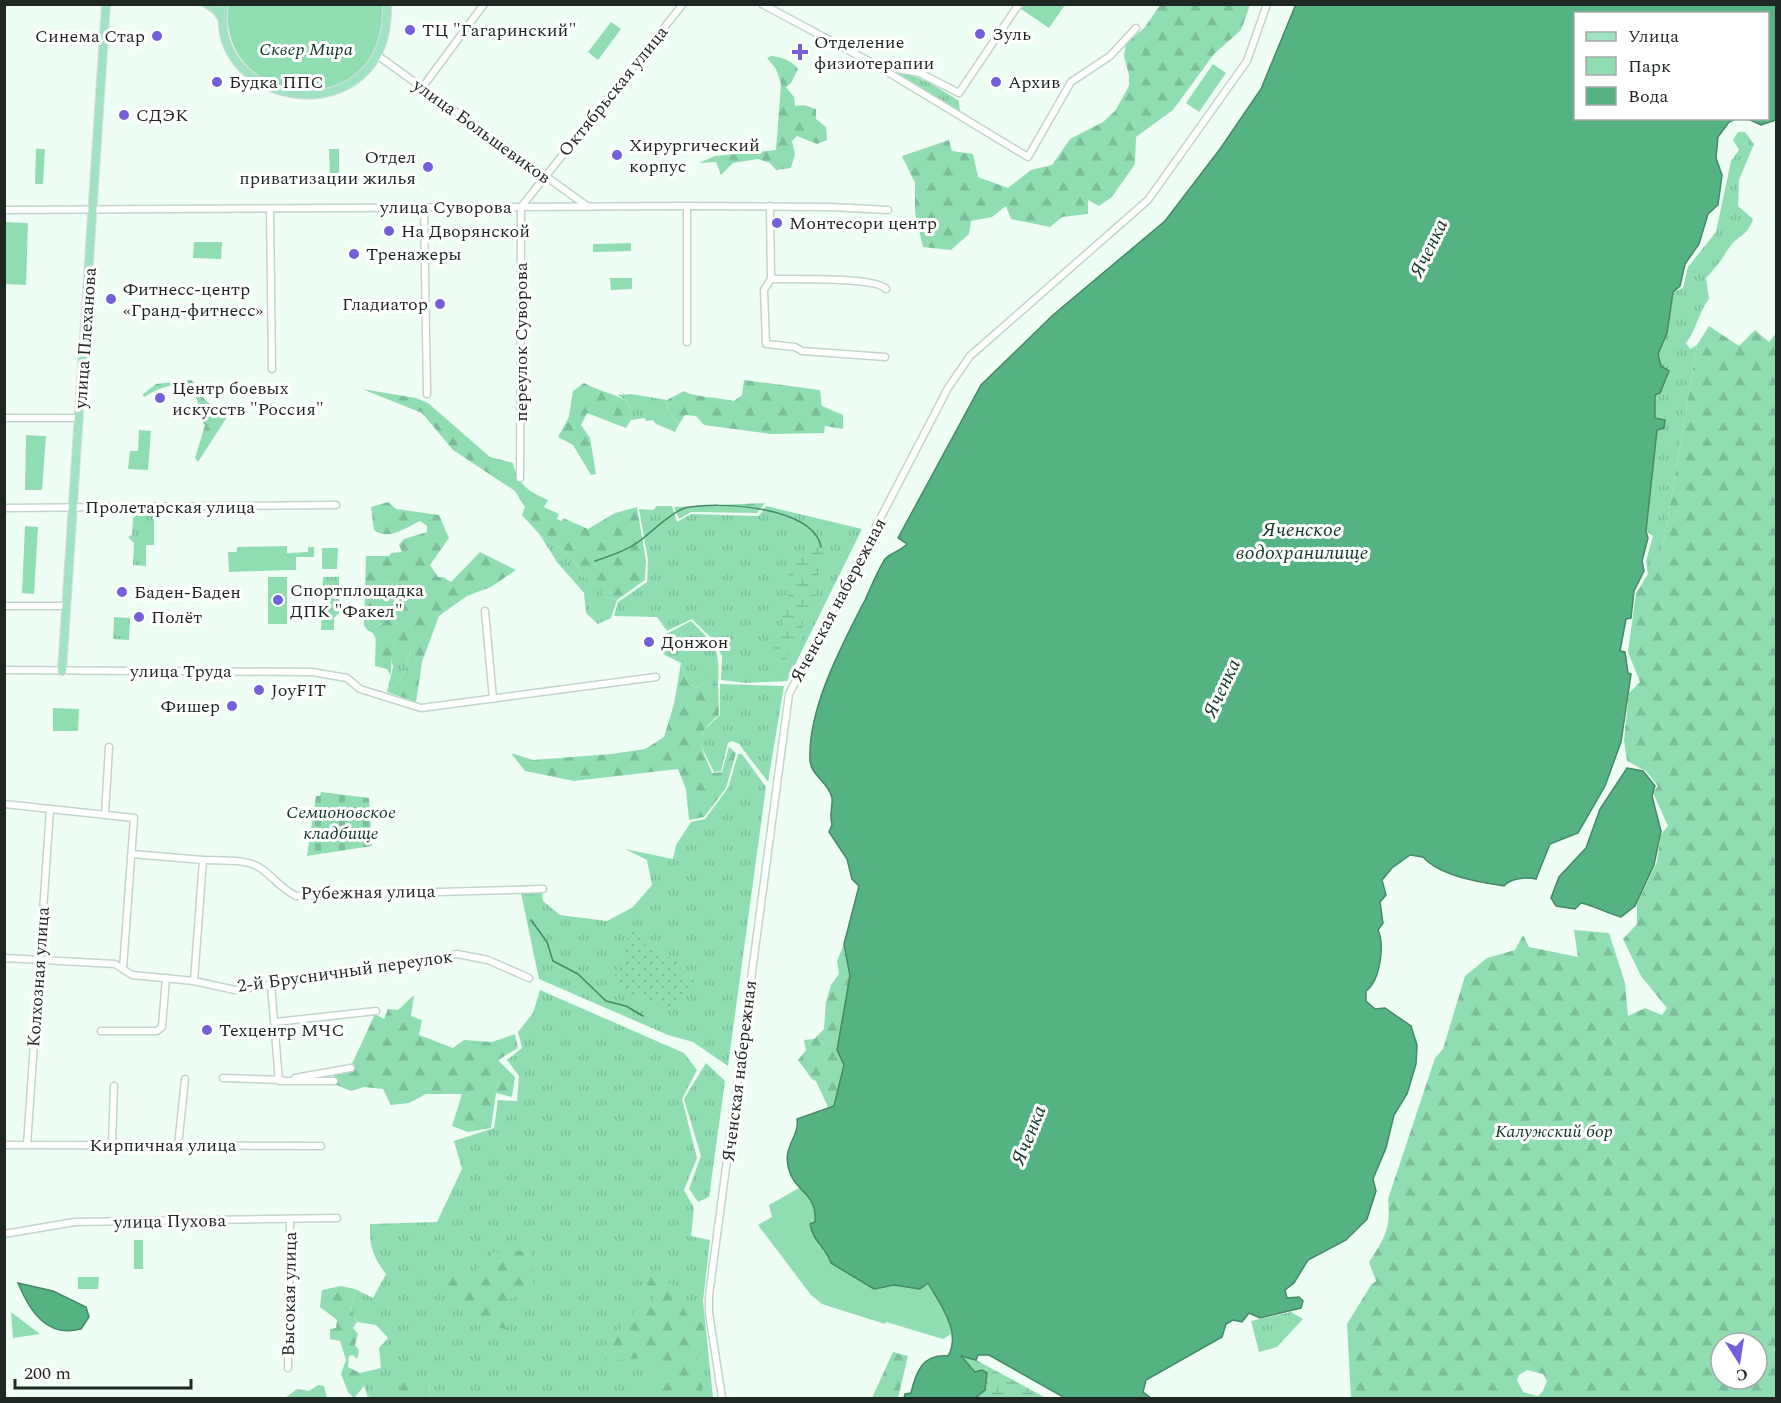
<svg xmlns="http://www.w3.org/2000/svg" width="1781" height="1403" viewBox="0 0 1781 1403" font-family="Spectral,serif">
  <defs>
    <pattern id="grass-tufts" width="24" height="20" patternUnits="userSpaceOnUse" patternTransform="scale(1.5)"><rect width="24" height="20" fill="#90ddb2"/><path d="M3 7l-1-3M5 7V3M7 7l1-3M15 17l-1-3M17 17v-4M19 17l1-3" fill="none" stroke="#7cbe99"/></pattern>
    <pattern id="forest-firs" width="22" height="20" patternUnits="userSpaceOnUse" patternTransform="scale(1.5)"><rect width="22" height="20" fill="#90ddb2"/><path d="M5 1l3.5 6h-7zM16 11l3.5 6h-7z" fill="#7cbe99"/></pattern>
    <pattern id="wetland-marsh" width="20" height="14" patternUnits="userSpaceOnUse" patternTransform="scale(1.5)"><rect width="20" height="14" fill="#90ddb2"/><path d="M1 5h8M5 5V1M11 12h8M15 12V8" fill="none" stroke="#7cbe99"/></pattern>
    <pattern id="cemetery-stones" width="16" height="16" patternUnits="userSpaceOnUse" patternTransform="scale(1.5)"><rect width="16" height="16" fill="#90ddb2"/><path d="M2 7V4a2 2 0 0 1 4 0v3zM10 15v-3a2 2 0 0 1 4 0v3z" fill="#7cbe99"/></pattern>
    <pattern id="garden-dots" width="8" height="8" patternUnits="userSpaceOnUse" patternTransform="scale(1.5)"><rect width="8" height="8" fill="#90ddb2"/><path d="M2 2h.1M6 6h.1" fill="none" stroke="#7cbe99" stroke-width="1.8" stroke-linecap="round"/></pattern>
  </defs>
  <rect width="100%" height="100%" fill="#eefef4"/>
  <g fill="url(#grass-tufts)">
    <path d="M886,69C919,75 931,83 959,101L960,113Z"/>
    <path d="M1738,132H1745L1754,144L1739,180L1738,206L1753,219C1747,237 1738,235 1729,248C1722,259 1716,268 1706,278L1709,299C1698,313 1697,329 1686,343L1690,349L1697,345L1662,552L1648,576L1646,561L1653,536L1646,531L1657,430L1664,428L1665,421L1655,419V395L1661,366L1658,354L1667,333L1673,292L1683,288L1688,267L1716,232L1731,161L1739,150L1733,140Z"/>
    <polygon points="631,394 667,400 668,412 679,424 675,432 656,424 653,420 646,421 645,418 631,420 629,403 618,395"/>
    <polygon points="657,506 672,506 677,522 691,514 759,516 766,506 862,529 787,681 746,683 721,680 722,656 712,639 692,619 667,631 657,617 614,616 618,602 647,582 648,560 639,509 653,510"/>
    <polygon points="136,515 154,515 154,545 146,545 146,566 133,565 134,543 128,537 132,535 133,518"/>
    <polygon points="540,535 570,555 584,577 601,584 603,597 617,600 611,618 598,624 586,613 584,593 557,562"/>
    <polygon points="308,547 314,547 314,557 296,557 296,570 287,570 287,553 308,552"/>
    <polygon points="323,577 339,577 339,613 334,618 334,630 321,630"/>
    <path d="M396,579C400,607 399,611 376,627V639L373,633L367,630L371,623L372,595Z"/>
    <polygon points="114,617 130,618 129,640 113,639"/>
    <path d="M691,621C716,646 720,647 718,684L707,680L697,688L688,683L681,663L663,654L666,634Z"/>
    <polygon points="406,642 411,650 403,676 387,692 393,667 390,653 394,643"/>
    <path d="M720,684L784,686L768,782L739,744L732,741L728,743L721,771L714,772C699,741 692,739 720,715Z"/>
    <polygon points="738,754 742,754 766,787 728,1066 693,1042 668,1035 539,979 521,893 542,893 543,901 560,915 607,921 633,907 652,885 647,860 625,849 673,859 676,845 691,822 705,819 728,788"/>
    <path d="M540,990L684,1053L697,1070L682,1099L697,1158L684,1190L694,1208L691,1236L710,1240L703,1301L713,1398H431L428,1383L388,1395L370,1394L368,1398L360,1373L381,1368L379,1348L388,1338L376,1325L357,1322L351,1310L355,1289L373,1298L386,1274C373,1257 369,1246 370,1224L437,1222L462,1169L454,1141L494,1128L498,1100L517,1101L519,1076L507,1060L522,1048L518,1032L533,1013Z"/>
    <polygon points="706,1063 725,1081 709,1197 698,1202 689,1189 701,1156 684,1099"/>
    <polygon points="1291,1312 1303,1319 1277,1347 1259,1352 1251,1321"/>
  </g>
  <g fill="url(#forest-firs)" fill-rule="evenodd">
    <polygon points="1160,5 1250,5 1241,30 1214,54 1173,110 1136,137 1135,164 1112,197 1099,206 1088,200 1088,214 1062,217 1050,227 1011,219 1006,206 992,217 971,221 969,234 951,250 923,247 915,213 915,183 902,156 949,140 952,151 973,154 978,177 1008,188 1031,170 1052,165 1070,139 1103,122 1115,111 1129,86 1129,75 1124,56 1126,44 1145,27"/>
    <path d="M771,56C780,56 794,62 798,69L791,83L786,87L794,97L795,106L804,105L816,109V119L826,127L827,140L817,144L797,136L792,141L795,154L791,168L776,170L770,163L758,159L733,163L721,175L716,162L699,163L715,156L776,150L781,84L776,69L767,58Z"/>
    <path d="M1709,326L1739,346L1755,330L1769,342L1776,333V1348L1774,1349L1776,1354V1398H1351L1347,1324L1371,1285L1376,1281L1369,1262C1385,1238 1391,1228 1388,1199L1435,1058L1443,1049L1465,976L1487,958L1515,950L1523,935L1529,947L1578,957L1574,930L1609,933L1625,983L1628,1016L1645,1008L1662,1015L1667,1008L1641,976L1623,939L1637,924V904L1657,862L1661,834L1668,826L1653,793L1658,786L1646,771L1627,761L1624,740L1629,693L1640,682L1628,652L1636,593L1662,552L1697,345ZM1721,1343H1757V1379H1721ZM1527,1370L1543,1374L1547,1381L1543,1391L1538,1396L1523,1392L1517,1380L1519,1375Z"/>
    <path d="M192,380L205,400L227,417L198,462L195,458L205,425L193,411L199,405C197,400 194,391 190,387C182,379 152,390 145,397L142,395L156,384Z"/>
    <path d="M744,380L820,390L822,406L843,415V429L825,426L824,433L771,434L704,425L696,416L685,415L679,424L668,412L667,400L684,391C693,397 721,398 734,401L742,395Z"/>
    <path d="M584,383C600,392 616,393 629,403L631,420L626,428L587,413L581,425L590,438L596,474L591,475L573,445L558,437L569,417L573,391Z"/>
    <path d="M362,389L416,398L428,403L490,457L513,463C518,485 528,491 548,500L544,507L559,514L557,519L562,521L563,518L588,529L615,513L637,507L646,561L645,580L617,600L603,597L600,584L584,577L570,555L540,535L522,515L525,507L515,491L453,450L422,413Z"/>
    <path d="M388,502L396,509L439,515L449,538L430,565L438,577H443L451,582L480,552L516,570L491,587L467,596L439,616L422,662L416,702L387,692L403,676L411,650L406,643H394C390,654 393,664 390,675L387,669L375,666L376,627C399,611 400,607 396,580L388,584L384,592L372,595L371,623L367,630L364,625L366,556H389L391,553L402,552L399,545L404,539L427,532V526L420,521C405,528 388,541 374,530L371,507Z"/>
    <polygon points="765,503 757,513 691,512 679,519 674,507"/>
    <path d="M681,663L688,683L697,688L707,680L718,684L719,715C692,738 700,743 712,773L722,772L729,747L736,753L726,788L704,817L689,820L686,789L678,769L574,781L525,771L511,753L533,760L611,754L645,749L664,737L674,704Z"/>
    <polygon points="844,944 850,976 837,1049 844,1065 834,1106 828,1107 816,1081 812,1079 798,1060 806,1050 804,1040 814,1039 824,1029 826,1002 831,985 839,974 837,961"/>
    <polygon points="414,995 411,1016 422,1020 419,1035 453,1048 464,1040 492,1042 515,1034 518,1048 498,1060 515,1077 512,1097 496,1093 491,1128 468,1132 452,1126 462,1094 426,1094 409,1103 391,1105 383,1089 364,1087 351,1091 334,1084 334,1069 351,1066 375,1014 384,1019 388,1009 398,1010"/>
    <polygon points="530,1250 534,1292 508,1299 507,1330 472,1318 467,1303 431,1284 436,1272 475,1273 489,1253"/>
    <polygon points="654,1274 675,1287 691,1325 703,1322 707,1346 702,1349 696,1361 703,1389 696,1398 643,1398 660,1369 642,1358 604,1361 625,1320 634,1323 634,1305 650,1307 656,1292 641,1279"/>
    <polygon points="341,1286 355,1289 351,1310 357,1322 353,1328 358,1334 355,1345 359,1350 357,1359 353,1355 349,1356 348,1367 360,1373 365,1385 354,1398 348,1392 341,1374 346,1360 340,1341 330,1339 330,1329 336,1328 337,1320 320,1307 322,1290"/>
    <polygon points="893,1352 908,1356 898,1398 872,1398"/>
    <polygon points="402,1369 428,1383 431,1398 369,1398 370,1394 382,1391 388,1395 401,1389 399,1379"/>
    <polygon points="318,1385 324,1386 327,1398 285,1398 297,1389 309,1391"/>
  </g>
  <g fill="url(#wetland-marsh)">
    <path d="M816,544L825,549V562L818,576L820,588L804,616L800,645L789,646L786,661L776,660L772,637L782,629V617L790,602C784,581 788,559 812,553Z"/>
    <polygon points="959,1355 976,1360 1046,1398 975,1398 981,1393 976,1372"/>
  </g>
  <polygon fill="url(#cemetery-stones)" points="321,792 369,798 372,846 307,856 316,796 320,796"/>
  <g fill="#90ddb2">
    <path d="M228,5H384C383,16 384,30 381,41C356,124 218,100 228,5Z"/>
    <polygon points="1024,5 1024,4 1065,5 1049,28 1021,9"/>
    <polygon points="611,22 621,29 598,60 588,52"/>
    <polygon points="1213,64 1226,73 1199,112 1186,103"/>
    <polygon points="36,149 45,149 43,184 35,184"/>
    <polygon points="329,149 339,149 339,178 330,178"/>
    <polygon points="5,222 28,223 26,285 5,284"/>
    <polygon points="194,242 222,242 221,259 193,258"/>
    <polygon points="631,243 631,251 593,252 593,244"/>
    <polygon points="610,278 632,278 632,289 611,290"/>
    <polygon points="139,430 151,431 148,470 128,469 130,451 138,451"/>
    <polygon points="26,435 46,436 42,490 25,490"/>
    <polygon points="25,526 38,527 34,594 22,593"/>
    <polygon points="287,546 287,570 229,572 228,552 237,552 237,547"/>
    <polygon points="322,548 338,548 337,569 322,569"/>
    <rect x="268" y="577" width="19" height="47"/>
    <polygon points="53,708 79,709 78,731 53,731"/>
    <polygon points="799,1188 805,1189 816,1210 928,1283 950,1322 951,1334 943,1339 886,1322 885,1324 822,1304 811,1295 758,1225 772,1217 769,1205"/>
    <rect x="134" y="1240" width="9" height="29"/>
    <polygon points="78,1277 99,1277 98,1289 78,1289"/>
    <polygon points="11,1312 40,1334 13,1338"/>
  </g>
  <polygon fill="url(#garden-dots)" points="629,930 643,938 646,948 681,962 680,973 694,981 689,991 684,989 677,1012 627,993 614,978 623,959"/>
  <g fill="#55b383" stroke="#458966" stroke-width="1.5">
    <path d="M1296,4L1776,5V120L1761,125L1748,119L1768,118V14H1576V118L1736,119L1729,122L1718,137L1716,158L1722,175L1718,205L1708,214L1699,244L1685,264L1680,286L1673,292L1667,333L1658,354L1661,366L1669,371L1660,393L1655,395V418L1665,420L1664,428L1657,430L1646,531L1648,538L1642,561L1644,571L1634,591L1631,618L1626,619L1620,651L1625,652L1628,673L1631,674L1621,742L1605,786L1578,833L1550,844L1536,879C1526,877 1511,878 1504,886C1479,882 1440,876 1423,857L1410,855L1392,868L1382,880L1386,895L1380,902L1383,923L1378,930C1385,945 1380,981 1366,991V1001L1375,1009L1385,1008L1411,1026L1417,1045L1416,1064L1407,1094L1394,1115L1386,1148L1373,1179L1376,1191L1367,1219L1346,1240L1308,1260L1294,1283L1285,1290L1287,1298L1299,1297L1303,1301L1301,1308L1260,1318L1249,1313L1242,1322L1233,1320L1226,1324L1222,1337L1146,1380L1143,1392L1151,1398H1065L989,1355H978L976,1360L961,1356L975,1372L982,1370L987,1373L985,1390L975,1398H904L905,1394L911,1393C916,1371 923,1354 948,1356C962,1332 940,1304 928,1283L920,1289L894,1285L874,1289L831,1263C826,1247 813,1242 810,1224L815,1222C817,1193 797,1193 790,1173C780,1147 800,1138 797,1119L834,1106L844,1065L837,1050L850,976L844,944L859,886L852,879L847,859L829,832L832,825C829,812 833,807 832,798C829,782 810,776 810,759C808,708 842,645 865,600C871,587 877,572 885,559C890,553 901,551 907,544L898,538L981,385L1053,315L1165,221L1220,149L1261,89Z"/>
    <path d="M1627,768L1643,771L1655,786L1652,796L1661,831L1654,865L1635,906L1621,917C1606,913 1596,906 1581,903L1575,909L1556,906L1551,898L1559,877L1586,848L1600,809Z"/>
    <path d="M18,1283L53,1291L86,1307L89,1317L81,1329C47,1338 30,1312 18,1283Z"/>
  </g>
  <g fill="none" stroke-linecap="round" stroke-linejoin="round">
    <g stroke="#458966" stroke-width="1.5">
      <path d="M595,561C610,556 628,550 641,540C651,532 673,511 685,508C718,501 814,506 821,547"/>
      <polyline points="531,920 547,942 553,961 578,974 606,1001 626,1006 643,1016"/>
    </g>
    <defs>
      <g id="minor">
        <polyline points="762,4 876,65 920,73 959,93 1019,4"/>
        <polyline points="377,55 587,206"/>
        <polyline points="876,65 1028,157 1071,82 1110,56 1136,28"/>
        <polyline points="422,88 484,4"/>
        <polyline points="687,206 687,342"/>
        <polyline points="770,206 771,279 764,290 766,344 795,347 802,351 885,357"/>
        <polyline points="424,207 427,394"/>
        <polyline points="521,207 683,4"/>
        <polyline points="270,209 272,369"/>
        <polyline points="4,210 687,206 830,207 888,210"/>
        <path d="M771,279C790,279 876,277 886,289"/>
        <polyline points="4,418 79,418"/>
        <polyline points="520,478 521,207"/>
        <polyline points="4,508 336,505"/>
        <polyline points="4,606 66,606"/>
        <polyline points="485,611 493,699"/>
        <polyline points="4,670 312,672 347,678 360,689 421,708 656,677"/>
        <polyline points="4,804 134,818 123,968"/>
        <polyline points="105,815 109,747"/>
        <polyline points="132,854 203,860 194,981"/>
        <path d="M203,860C220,861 250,858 263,870C276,880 281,888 296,896L543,889"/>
        <polyline points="4,958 115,964 132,975 194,981 235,990 421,962 457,954 488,960 529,978"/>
        <polyline points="271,985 279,1081 334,1081"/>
        <polyline points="276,1022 376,1011"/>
        <polyline points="101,1031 157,1031 162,1027 166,978"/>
        <polyline points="223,1078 282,1080"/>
        <polyline points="295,1078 351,1068"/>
        <polyline points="4,1145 321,1146"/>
        <polyline points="27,1145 50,809"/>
        <polyline points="112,1145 114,1086"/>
        <polyline points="178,1146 185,1079"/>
        <polyline points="4,1234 75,1222 337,1218"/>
        <polyline points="288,1368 290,1219"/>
        <polyline points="722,1398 709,1313 709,1295 789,694 948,388 970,356 1148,200 1247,61 1267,4"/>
      </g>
      <g id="major">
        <polyline points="207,4 216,10 223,20"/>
        <path d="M224,4C205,110 391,139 387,4"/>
        <polyline points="62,671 106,4"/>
      </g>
    </defs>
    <use href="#minor" stroke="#c1d5c9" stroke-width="9"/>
    <use href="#major" stroke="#dbdcdc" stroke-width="10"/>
    <use href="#minor" stroke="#fff" stroke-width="6"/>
    <use href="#major" stroke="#a1e2c2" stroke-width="8"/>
  </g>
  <g fill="#7260db" stroke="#fff" stroke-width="2">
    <circle cx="410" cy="30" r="6"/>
    <circle cx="980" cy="34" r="6"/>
    <circle cx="157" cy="36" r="6"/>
    <path d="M797 43h6v6h6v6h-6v6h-6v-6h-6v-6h6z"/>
    <circle cx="217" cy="82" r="6"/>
    <circle cx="996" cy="82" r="6"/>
    <circle cx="124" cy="115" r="6"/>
    <circle cx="617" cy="155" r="6"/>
    <circle cx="428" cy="167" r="6"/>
    <circle cx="777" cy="223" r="6"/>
    <circle cx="389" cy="231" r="6"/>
    <circle cx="354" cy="254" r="6"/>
    <circle cx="111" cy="299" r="6"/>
    <circle cx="440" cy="304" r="6"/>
    <circle cx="160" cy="398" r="6"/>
    <circle cx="122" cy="592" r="6"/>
    <circle cx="278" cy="600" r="6"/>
    <circle cx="139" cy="617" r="6"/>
    <circle cx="649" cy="642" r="6"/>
    <circle cx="259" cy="690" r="6"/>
    <circle cx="232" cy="706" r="6"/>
    <circle cx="207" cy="1030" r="6"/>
  </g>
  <g text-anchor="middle" stroke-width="6" stroke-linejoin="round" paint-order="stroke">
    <g font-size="18" fill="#1f2722" stroke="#fff" text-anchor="start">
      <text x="422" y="36">ТЦ "Гагаринский"</text>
      <text x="992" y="40">Зуль</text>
      <text x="145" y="42" text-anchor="end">Синема Стар</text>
      <text x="814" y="48">Отделение<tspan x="814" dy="21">физиотерапии</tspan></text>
      <text x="229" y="88">Будка ППС</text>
      <text x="1008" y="88">Архив</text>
      <text x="136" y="121">СДЭК</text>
      <text x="629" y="151">Хирургический<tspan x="629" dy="21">корпус</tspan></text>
      <text x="416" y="163" text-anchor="end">Отдел<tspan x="416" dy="21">приватизации жилья</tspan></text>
      <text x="789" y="229">Монтесори центр</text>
      <text x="401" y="237">На Дворянской</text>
      <text x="366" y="260">Тренажеры</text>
      <text x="123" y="295">Фитнесс-центр<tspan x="123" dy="21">«Гранд-фитнесс»</tspan></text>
      <text x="428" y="310" text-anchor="end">Гладиатор</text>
      <text x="172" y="394">Центр боевых<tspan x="172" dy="21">искусств "Россия"</tspan></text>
      <text x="290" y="596">Спортплощадка<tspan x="290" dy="21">ДПК "Факел"</tspan></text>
      <text x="134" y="598">Баден-Баден</text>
      <text x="151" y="623">Полёт</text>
      <text x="661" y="648">Донжон</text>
      <text x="271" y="696">JoyFIT</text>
      <text x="220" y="712" text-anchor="end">Фишер</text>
      <text x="219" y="1036">Техцентр МЧС</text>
    </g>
    <g font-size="18" font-style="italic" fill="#0e3824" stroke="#fff">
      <text x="306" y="55">Сквер Мира</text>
      <text x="341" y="818">Семионовское<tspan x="341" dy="21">кладбище</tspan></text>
      <text x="1554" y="1137">Калужский бор</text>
    </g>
    <g font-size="18" fill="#1f2722" stroke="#fff">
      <text transform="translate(613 91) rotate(-51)" y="6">Октябрьская улица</text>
      <text transform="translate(482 131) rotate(36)" y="6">улица Большевиков</text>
      <text x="446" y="213">улица Суворова</text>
      <text transform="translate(85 338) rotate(-86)" y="6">улица Плеханова</text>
      <text transform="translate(521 342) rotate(-90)" y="6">переулок Суворова</text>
      <text x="170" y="513">Пролетарская улица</text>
      <text transform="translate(838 600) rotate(-62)" y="6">Яченская набережная</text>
      <text x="181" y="677">улица Труда</text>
      <text transform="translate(368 892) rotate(-1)" y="6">Рубежная улица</text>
      <text transform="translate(345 971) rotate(-8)" y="6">2-й Брусничный переулок</text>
      <text transform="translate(38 977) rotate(-86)" y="6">Колхозная улица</text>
      <text transform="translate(739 1071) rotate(-83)" y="6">Яченская набережная</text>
      <text x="163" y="1151">Кирпичная улица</text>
      <text transform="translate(170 1221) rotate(-1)" y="6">улица Пухова</text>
      <text transform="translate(289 1294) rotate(-89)" y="6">Высокая улица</text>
    </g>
    <g font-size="20" font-style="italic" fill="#133b28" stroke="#fff">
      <text transform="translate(1428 248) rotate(-64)" y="7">Яченка</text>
      <text x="1302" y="536">Яченское<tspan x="1302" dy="23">водохранилище</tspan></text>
      <text transform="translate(1221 688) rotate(-65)" y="7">Яченка</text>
      <text transform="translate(1028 1135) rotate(-68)" y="7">Яченка</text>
    </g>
  </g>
  <rect width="1781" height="1403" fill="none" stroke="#1f2722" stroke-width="12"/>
  <rect x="1574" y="12" width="195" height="108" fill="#ffffff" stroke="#a5a9a7" stroke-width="1.5"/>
  <rect x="1586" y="32" width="30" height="9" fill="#a1e2c2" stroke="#a5a9a7" stroke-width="1.5"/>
  <text x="1628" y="42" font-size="18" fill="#1f2722">Улица</text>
  <rect x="1586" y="57" width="30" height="18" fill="#90ddb2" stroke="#a5a9a7" stroke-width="1.5"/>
  <text x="1628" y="72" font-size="18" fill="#1f2722">Парк</text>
  <rect x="1586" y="87" width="30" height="18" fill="#55b383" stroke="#a5a9a7" stroke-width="1.5"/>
  <text x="1628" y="102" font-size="18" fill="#1f2722">Вода</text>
  <g transform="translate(1739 1361) rotate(168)"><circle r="28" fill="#ffffff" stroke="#a5a9a7" stroke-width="1.5"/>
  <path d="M0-4.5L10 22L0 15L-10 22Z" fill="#7260db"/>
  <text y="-9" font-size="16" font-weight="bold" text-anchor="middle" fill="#1f2722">С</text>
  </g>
  <path d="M15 1379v9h176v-9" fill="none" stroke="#1f2722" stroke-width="3"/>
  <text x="24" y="1379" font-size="18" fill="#1f2722" stroke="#ffffff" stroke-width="4.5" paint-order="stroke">200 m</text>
</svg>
